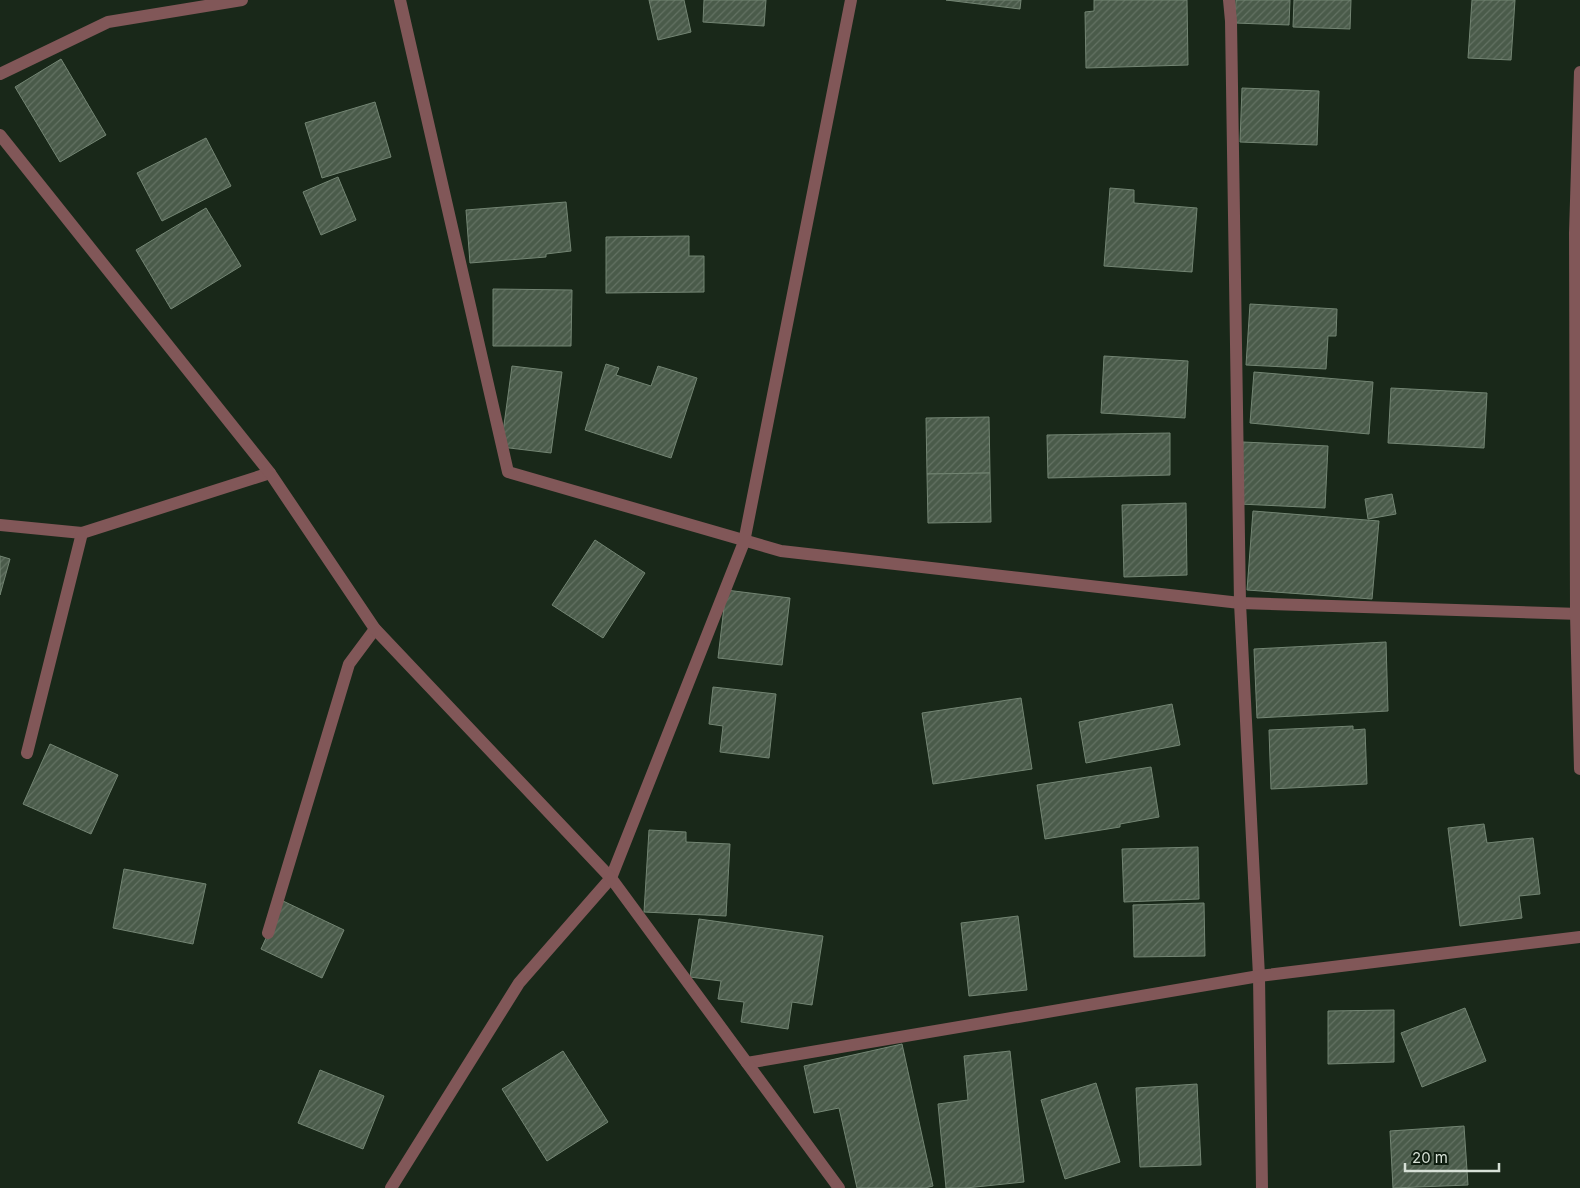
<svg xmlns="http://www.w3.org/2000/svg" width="1580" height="1188" viewBox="0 0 1580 1188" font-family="Inter,sans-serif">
  <defs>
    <pattern id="building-hatch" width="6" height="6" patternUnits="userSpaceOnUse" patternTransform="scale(1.25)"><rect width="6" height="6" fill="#4a5b4a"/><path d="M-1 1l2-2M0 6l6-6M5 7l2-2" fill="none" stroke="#637263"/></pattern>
  </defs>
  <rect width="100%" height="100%" fill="#192819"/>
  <g fill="url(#building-hatch)" stroke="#738573">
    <polygon points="649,0 684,0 691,32 658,40"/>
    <polygon points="704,0 766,0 764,26 703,22"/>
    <polygon points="946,0 1021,0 1020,9"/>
    <polygon points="1094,0 1187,0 1188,65 1086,68 1085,12 1094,11"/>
    <polygon points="1236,0 1290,0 1289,25 1235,23"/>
    <polygon points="1294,0 1351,0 1350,29 1293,27"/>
    <polygon points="1472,0 1515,0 1511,60 1468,58"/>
    <polygon points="61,59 106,135 60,162 15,87"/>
    <polygon points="1242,88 1319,91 1317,145 1240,142"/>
    <polygon points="375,102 391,157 322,178 305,123"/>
    <polygon points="206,138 231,186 162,221 137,173"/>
    <polygon points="338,177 356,220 321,235 303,192"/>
    <polygon points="1110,188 1134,190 1134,203 1197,208 1192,272 1104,266"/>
    <polygon points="566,202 571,251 546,254 546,257 470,263 466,210"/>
    <polygon points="206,208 241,266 171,309 136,250"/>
    <polygon points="689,236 689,256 704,256 704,292 606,293 606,237"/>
    <polygon points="493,289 572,290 571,346 493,346"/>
    <polygon points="1250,304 1337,309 1336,336 1328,336 1326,369 1246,365"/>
    <polygon points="1104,356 1188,361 1185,418 1101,413"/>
    <polygon points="606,364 619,368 616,375 651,386 658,366 697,378 671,458 585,430"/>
    <polygon points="512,366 562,372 551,453 501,447"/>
    <polygon points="1254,372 1373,382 1369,434 1250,423"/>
    <polygon points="1391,388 1487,393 1484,448 1388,443"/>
    <polygon points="989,417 990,473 927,474 926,418"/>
    <polygon points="1170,433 1170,475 1048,478 1047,435"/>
    <polygon points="1243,442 1328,446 1325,508 1239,504"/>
    <polygon points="990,473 991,522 928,523 927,474"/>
    <polygon points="1392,494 1396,514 1368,519 1365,499"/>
    <polygon points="1186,503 1187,575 1124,577 1122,505"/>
    <polygon points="1253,511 1379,521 1372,599 1247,590"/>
    <polygon points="595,540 645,573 603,638 552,605"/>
    <polygon points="0,556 10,559 0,595"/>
    <polygon points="726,590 790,598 782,665 718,658"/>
    <polygon points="1386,642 1388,711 1257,718 1254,649"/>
    <polygon points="713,687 776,694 769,758 720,752 723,726 709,724"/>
    <polygon points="1021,698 1032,769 933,784 922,713"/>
    <polygon points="1172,704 1180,745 1086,763 1079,722"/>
    <polygon points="1353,726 1353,730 1365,729 1367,784 1271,789 1269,730"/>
    <polygon points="50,744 118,775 91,834 23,804"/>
    <polygon points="1151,767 1159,817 1120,824 1120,827 1045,839 1037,785"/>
    <polygon points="1484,824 1487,843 1533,838 1540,894 1519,896 1522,918 1460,926 1448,828"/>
    <polygon points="649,830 686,832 686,842 730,844 726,916 644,912"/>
    <polygon points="1198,847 1199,899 1124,902 1122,849"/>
    <polygon points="124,869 206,884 193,944 113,928"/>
    <polygon points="283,901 344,930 322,978 261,949"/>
    <polygon points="1204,903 1205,956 1134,957 1133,905"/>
    <polygon points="1018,916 1027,990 969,996 961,923"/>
    <polygon points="699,919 823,936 812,1005 792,1002 788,1029 741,1022 744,1002 718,999 721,981 690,977"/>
    <polygon points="1465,1008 1486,1061 1422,1087 1401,1033"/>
    <polygon points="1394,1010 1394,1062 1328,1064 1328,1011"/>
    <polygon points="902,1044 933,1186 925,1188 857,1188 839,1108 814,1113 804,1066"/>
    <polygon points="563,1051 608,1122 547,1161 502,1089"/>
    <polygon points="1010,1051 1024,1182 966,1188 946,1188 938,1104 968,1100 964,1056"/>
    <polygon points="320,1070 384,1096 363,1149 298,1123"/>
    <polygon points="1096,1083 1120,1162 1065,1179 1041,1100"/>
    <polygon points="1197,1084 1201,1165 1140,1167 1136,1088"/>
    <polygon points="1464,1126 1468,1185 1393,1188 1390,1131"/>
  </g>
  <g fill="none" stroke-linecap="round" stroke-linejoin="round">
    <g stroke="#815758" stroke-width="12">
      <polyline points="400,0 508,472 781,551 1240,603 1580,614"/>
      <polyline points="1229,0 1231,21 1240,603 1259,976 1262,1188"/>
      <polyline points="1580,72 1575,233 1576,614 1580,769"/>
      <polyline points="0,74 108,22 242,0"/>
      <polyline points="0,525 82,533"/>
      <polyline points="27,753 82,533 270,473"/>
      <polyline points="268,933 349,664 375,629"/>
      <polyline points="747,1063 1259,976 1580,937"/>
      <polyline points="391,1188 519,983 611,878 744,542 851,0"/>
    </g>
    <polyline stroke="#815758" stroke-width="12" points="0,135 270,473 375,629 611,878 839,1188"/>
  </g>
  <path d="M1405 1163v8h94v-8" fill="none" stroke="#d6e0d6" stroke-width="2.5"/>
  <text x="1412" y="1163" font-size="15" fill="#d6e0d6" stroke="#0f1e10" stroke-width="4" paint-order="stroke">20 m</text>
</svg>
